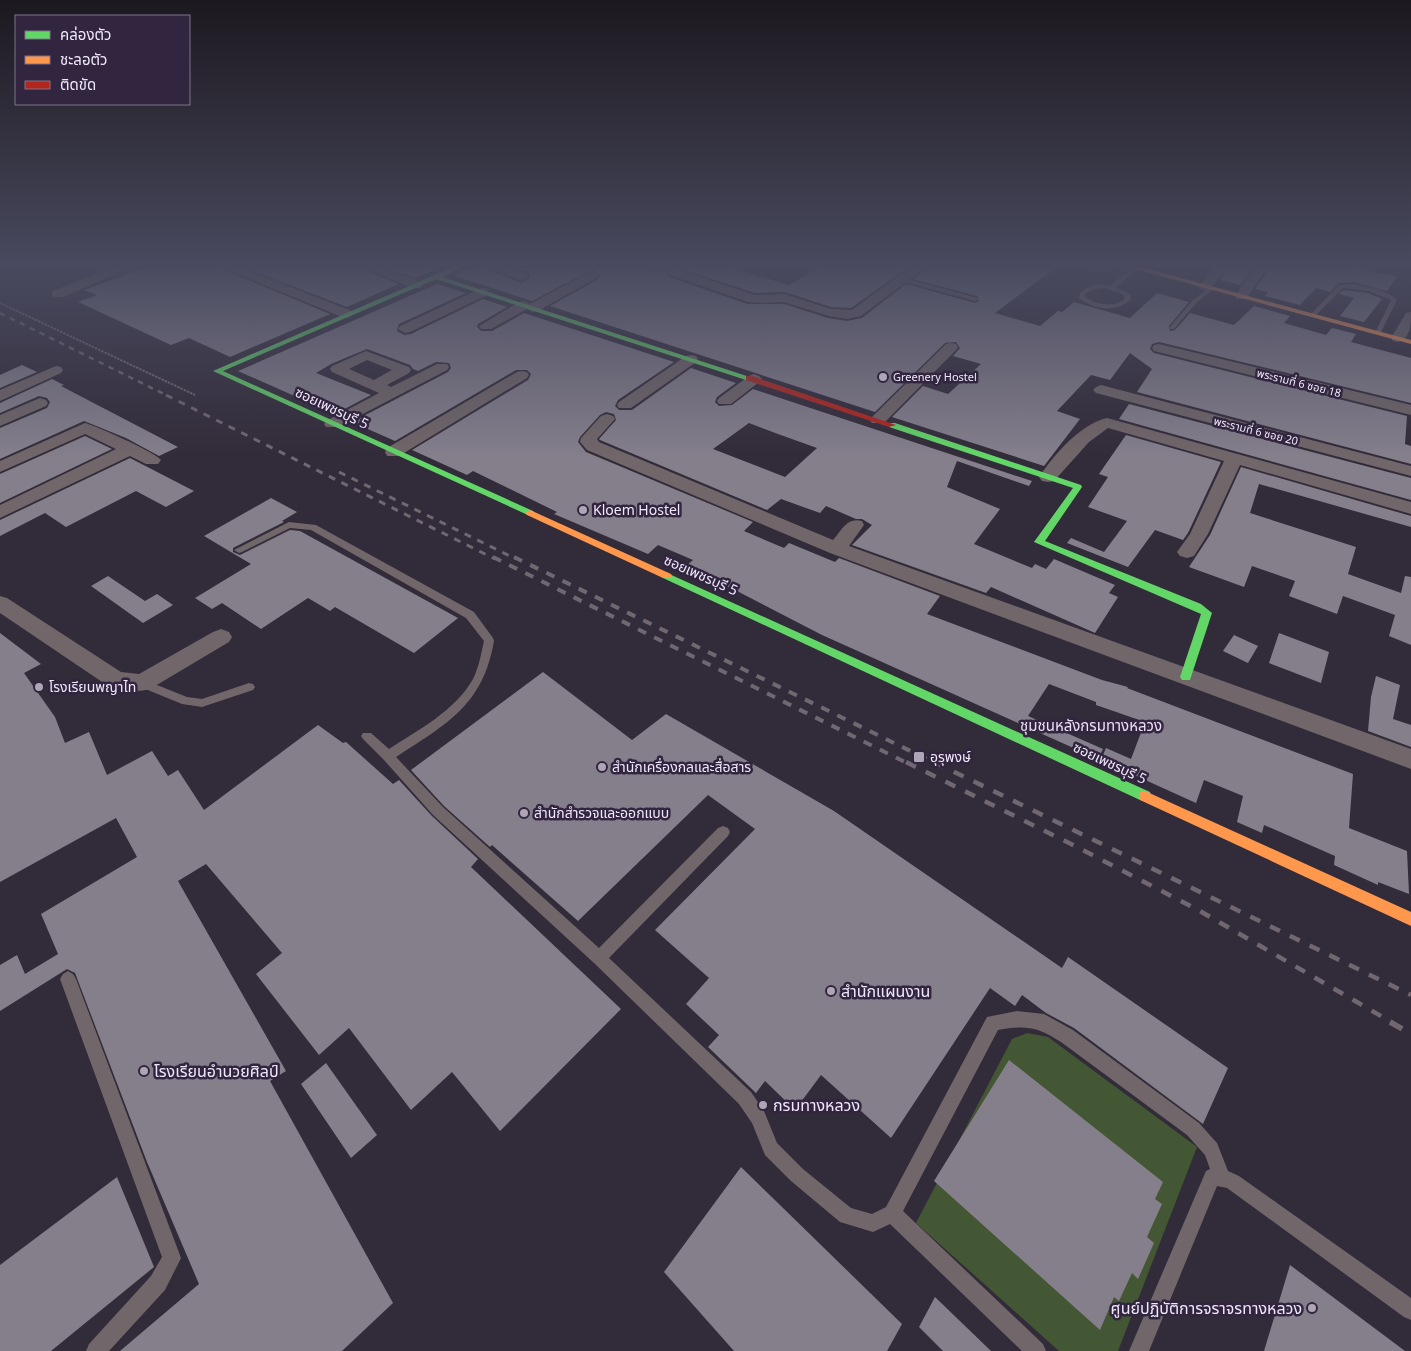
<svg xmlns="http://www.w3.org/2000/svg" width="1411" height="1351" viewBox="0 0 1411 1351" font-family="'Noto Sans','Noto Sans Thai',sans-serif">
  <rect width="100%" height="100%" fill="#322b39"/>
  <polygon fill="#435734" points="1027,1033 1048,1037 1197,1147 1118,1351 1059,1351 916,1223 1012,1039"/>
  <g fill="#857f8c" fill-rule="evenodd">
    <polygon points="144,268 219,268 330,314 230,357 189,338 171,345 78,302 97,295 84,290"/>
    <polygon points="245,268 359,268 399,284 347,307"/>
    <polygon points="387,268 439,268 415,278"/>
    <polygon points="468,268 485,268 521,283 529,279 530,276 527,272 513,268 647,268 656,274 664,268 671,268 666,272 669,277 747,304 784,304 828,318 847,321 862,318 906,284 975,303 979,301 977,296 913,279 928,268 1055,268 995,313 1040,326 1058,311 1062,312 1074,302 1130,318 1157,293 1189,302 1169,326 1170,331 1175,330 1190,313 1234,325 1254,306 1290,316 1284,323 1326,335 1332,328 1356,334 1351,342 1411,358 1411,403 1159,342 1152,344 1150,349 1154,353 1407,416 1405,444 1411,446 1411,464 1137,392 1152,369 1130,353 1110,380 1091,375 1057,411 1080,419 1044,466 892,417 923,386 948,394 981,364 953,356 960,348 956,342 945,343 875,412 550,306 597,280 600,275 593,269 532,301 455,276"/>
    <polygon points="678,268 731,268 789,285 819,268 907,268 851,308 831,307 785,292 755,293"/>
    <polygon points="1229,268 1252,268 1240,285 1220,280"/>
    <polygon points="1270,268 1358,268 1397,277 1387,291 1353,282 1339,283 1330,292 1316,288 1300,305 1265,296 1268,292 1255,289"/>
    <path d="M437,284L466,293L399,324L397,331L404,335L411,334L483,299L507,307L478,324L477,327L481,331H492L524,313L674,362L618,400L615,406L619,410H632L691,368L736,383L717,397L715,402L719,406L732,405L753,389L1032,481L1029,486L957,461L947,487L1000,509L974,544L1032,568L1035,564L1046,569L1054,559L1115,585L1109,593L1118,597L1095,633L991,587L986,593L852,545L872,525L862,519H856L826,506L820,513L781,499L767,510L600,440L599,439L616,420L614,414L606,412L600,415L580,437L578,442L586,452L753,522L744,531L784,548L789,543L835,562L839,558L940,596L927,614L1102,680L1128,687L1127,688L1353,774L1349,828L1407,851L1409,894L1378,882V885L1334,865L1335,856L1264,825L1262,833L1237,822L1243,796L1204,780L1196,803L1101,760L1106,748L1131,759L1145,722L1096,705V702L1049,684L1028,716L1103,749L1098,759L822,635L735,590L684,568L693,560L658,545L648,554L554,514L557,512L473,471L467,475L412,450L528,380L531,374L527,370H516L395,441L352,422L448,372L451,368L449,363L436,362L418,371L413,369L410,365L367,349L331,364L316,373L371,395L335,414L238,371ZM749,423L778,434L817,448L785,477L713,449Z"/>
    <polygon points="1344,290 1368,293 1382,299 1364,322 1340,316 1354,298 1339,294"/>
    <polygon points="22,365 37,372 0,388 0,375"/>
    <polygon points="52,379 64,385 61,386 178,447 159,456 126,438 84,421 0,459 0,428 47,408 50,402 47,398 39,396 0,413 0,403"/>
    <polygon points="1129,404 1411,478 1411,500 1119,419"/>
    <polygon points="1126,435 1221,462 1188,533 1183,540 1155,530 1128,567 1067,543 1071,538 1104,552 1127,521 1088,507 1108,477 1099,474"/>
    <polygon points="85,436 112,449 0,503 0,474"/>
    <polygon points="130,458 194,491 166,507 136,491 66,527 45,513 0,536 0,520"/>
    <polygon points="1241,467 1411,516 1411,527 1259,484 1250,513 1356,547 1348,574 1401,593 1405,576 1411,577 1411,645 1389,636 1395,615 1343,596 1337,614 1289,596 1295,581 1252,566 1244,587 1189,567 1210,535"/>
    <polygon points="271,498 297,512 282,521 284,522 233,548 233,552 240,555 290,530 300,531 458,618 414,653 335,607 330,611 308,598 261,629 222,603 212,609 195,598 251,564 204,536"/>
    <polygon points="108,576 145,601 157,594 173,605 143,623 91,586"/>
    <polygon points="0,633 41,664 24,673 55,717 65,743 89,732 107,775 152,751 168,776 178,770 204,810 318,725 343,743 346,742 393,784 399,780 432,816 478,859 471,867 621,1009 500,1131 452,1072 411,1110 349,1028 319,1055 256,974 282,953 206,864 178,881 286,1071 270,1081 393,1303 342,1351 120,1351 199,1284 147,1162 75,973 67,969 0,1011 0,965 17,955 25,974 58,954 41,914 137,857 116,818 0,882"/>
    <polygon points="1279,633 1329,652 1321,683 1269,663"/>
    <polygon points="1234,635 1258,646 1248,663 1223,651"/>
    <polygon points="543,672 632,740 666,714 834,811 1062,968 1068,957 1228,1068 1203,1124 1074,1028 1046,1013 1022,995 1015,1006 990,988 891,1138 821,1075 795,1110 765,1081 756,1093 708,1047 719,1035 686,1004 709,978 655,930 755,829 708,795 578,921 492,845 490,847 444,806 411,770"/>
    <polygon points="1376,676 1400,685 1393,719 1411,725 1411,747 1368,731 1371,697"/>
    <polygon points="1009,1060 1163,1182 1155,1199 1162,1204 1147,1237 1154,1243 1138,1279 1132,1273 1119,1301 1114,1297 1100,1330 934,1181"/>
    <polygon points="326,1063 377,1135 351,1158 301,1084"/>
    <polygon points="741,1167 902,1324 887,1351 734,1351 664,1272"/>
    <polygon points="117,1177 154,1267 51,1351 0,1351 0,1265"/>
    <polygon points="1290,1265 1405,1351 1264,1351"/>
    <polygon points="935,1297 991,1351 943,1351 919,1327"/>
  </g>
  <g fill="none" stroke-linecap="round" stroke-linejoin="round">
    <g stroke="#73696f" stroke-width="2" stroke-dasharray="2.5 1" stroke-linecap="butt">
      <polyline points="1093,267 1107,271"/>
      <polyline points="0,303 195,395"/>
    </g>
    <g fill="#716669" fill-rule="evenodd">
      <path d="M1132,267L1138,268L1116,288L1129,293L1131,299C1118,313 1093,310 1079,298L1080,293C1089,285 1099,282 1110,286ZM1104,288L1123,294L1125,299C1113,308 1097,305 1085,297V294L1094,289Z"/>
      <polygon points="903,278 977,298 978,299 975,301 901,281 900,280"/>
      <path d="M1353,284C1368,287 1386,289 1397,300L1380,334L1375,333L1391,300L1368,291L1343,288L1315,316L1310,315L1339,285Z"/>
      <polygon points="1209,288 1214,289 1197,302 1174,329 1170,329 1170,327 1193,300"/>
      <path d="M289,522L316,525L474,612L493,638L494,641C483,705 447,724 396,757L443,807L599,948L718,828L723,826L728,828L730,832L728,836L609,958L751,1092L764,1111L777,1143L803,1169L851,1208L872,1214L886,1207L987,1017L1017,1011L1044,1014L1073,1030L1199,1123L1217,1143L1228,1171L1239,1176L1411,1298V1320L1404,1317L1227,1188L1217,1186L1149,1351H1129L1206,1171L1210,1169L1205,1155L1187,1135L1061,1042C1037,1027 1026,1025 998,1030L903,1211L1043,1344L1046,1351H1022L890,1224L873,1232L840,1222L791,1181L765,1155L752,1123L739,1104L594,963L433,815L384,760L363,739L361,736L363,733H371L389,749C418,730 455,711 473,679C479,667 481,654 484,641L466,618L311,530L290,528L242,552L239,553L234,550Z"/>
      <polygon points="142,679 187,697 202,699 249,683 253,684 255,687 253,690 202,707 182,704 138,686 136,683 138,680"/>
      <polygon points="68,971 73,974 76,979 181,1258 165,1290 109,1351 86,1351 89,1344 151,1276 162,1257 60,979 63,974"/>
    </g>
    <g fill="#716669" fill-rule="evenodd">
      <polygon points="114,267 132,267 63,297 53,297 52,294 53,291"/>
      <polygon points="221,267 239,267 352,311 354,314 347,318 342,317"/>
      <polygon points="361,267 380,267 421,282 423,285 421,288 413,288"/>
      <polygon points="487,267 506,267 526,274 528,277 522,281"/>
      <polygon points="649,267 662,267 662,268 656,272"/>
      <polygon points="911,267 926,267 861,316 856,317 847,319 829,316 784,302 761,303 748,302 670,275 668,272 674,268 755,295 784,294 831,309 852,310"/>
      <polygon points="1215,267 1228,267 1209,290 1201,290 1199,287"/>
      <polygon points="1255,267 1268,267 1246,299 1236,299 1235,296"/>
      <polygon points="592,271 598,275 596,278 538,311 533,312 527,309 491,329 481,329 479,326 519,302 524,301 530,304"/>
      <polygon points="482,288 487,289 488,292 487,295 410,332 405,333 398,329 400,326"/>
      <path d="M1411,312C1411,323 1411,339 1398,342L1393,341L1391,338L1406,313Z"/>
      <polygon points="951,343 956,344 958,347 956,350 884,423 872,423 870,420 872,417 946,344"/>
      <polygon points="1159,344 1411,405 1411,415 1154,351 1152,348 1154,345"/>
      <path d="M366,351L409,367L411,370L409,373L387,385L391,387L437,364H447L449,367L447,370L338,427H326L324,424L326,421L379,393L332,372L330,369L332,366ZM367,360L392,370L374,380L349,369Z"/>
      <polygon points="691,355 696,356 698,359 696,362 631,408 619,408 617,405 619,402 686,356"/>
      <polygon points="56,366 61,367 63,370 61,373 0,401 0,390"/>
      <polygon points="522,371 527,372 529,375 527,378 399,456 387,456 385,452 387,448 517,372"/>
      <polygon points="754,374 759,376 762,379 759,382 731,404 719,404 717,401 719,398 749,376"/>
      <polygon points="1101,385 1411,466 1411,476 1096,393 1093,390 1096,387"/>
      <polygon points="40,398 46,400 48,403 46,406 0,426 0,415"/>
      <path d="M607,414L613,416L615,419L597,439L599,442L833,540C842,530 847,517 862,521L864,525L849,546L1411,749V769L830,553L587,450L580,442L581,438L601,416Z"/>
      <path d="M1107,418L1411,502V514L1240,465L1208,534L1194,556L1187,558L1180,556L1177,552L1190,534L1224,461L1108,428L1089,442L1054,481L1048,482L1042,481L1039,477C1055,454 1079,425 1107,418Z"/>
      <path d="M85,423C96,426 155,452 161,460L158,464H146L130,456L0,518V505L116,449L85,434L0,472V461Z"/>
      <path d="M0,596L7,598L121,672L139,674L213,632L221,629L229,632L232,637L229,642L150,689C137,693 121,690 108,686L0,613Z"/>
    </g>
    <g fill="#63d668" fill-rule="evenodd">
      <polygon points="453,267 462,267 442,277 753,378 746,380 436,279 223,371 533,511 535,513 530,516 213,371"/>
      <polygon points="889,423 895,423 1081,485 1082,487 1045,541 1201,604 1212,613 1190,680 1182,680 1180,677 1201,614 1034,542 1073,488 889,427"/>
      <polygon points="667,573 1150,792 1151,796 1150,800 1145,801 1140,800 663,578 662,576 663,574"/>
    </g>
    <g fill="#ff974d" fill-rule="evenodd">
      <polygon points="1128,267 1140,267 1411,340 1411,344"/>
      <polygon points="530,510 671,574 672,576 671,578 663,578 527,515 525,513"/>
      <polygon points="1145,791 1411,912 1411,926 1140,800 1139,796 1140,792"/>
    </g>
    <polygon fill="#b3261e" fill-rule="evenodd" points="746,376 752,376 896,425 889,427 746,380"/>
    <polyline stroke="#706770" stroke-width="2.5" stroke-dasharray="5.5 5.5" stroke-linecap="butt" points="0,313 168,396"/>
    <g stroke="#706770" stroke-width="3" stroke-dasharray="7 7" stroke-linecap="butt">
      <polyline points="166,395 495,559"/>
      <polyline points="339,472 516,559"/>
    </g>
    <g stroke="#706770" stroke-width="4" stroke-dasharray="9 9" stroke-linecap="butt">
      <polyline points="493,557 909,764"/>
      <polyline points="514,557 937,764"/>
    </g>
    <g stroke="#706770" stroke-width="4.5" stroke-dasharray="11 11" stroke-linecap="butt">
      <polyline points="906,762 1077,847 1200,911 1393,1023"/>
      <polyline points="934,762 1411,995"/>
    </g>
    <polyline stroke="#706770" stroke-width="5.5" stroke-dasharray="14 14" stroke-linecap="butt" points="1390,1022 1411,1034"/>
  </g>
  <linearGradient id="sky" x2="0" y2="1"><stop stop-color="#1c181f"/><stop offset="0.58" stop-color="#494a5f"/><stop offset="1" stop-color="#494a5f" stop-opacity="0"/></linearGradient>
  <rect width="1411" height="457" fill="url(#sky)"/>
  <g fill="#aea6b6" stroke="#32253f" stroke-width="2">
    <circle cx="883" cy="377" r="5"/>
    <circle cx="583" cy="510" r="5"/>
    <circle cx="39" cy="687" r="5"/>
    <rect x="913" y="751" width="12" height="12" rx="2.5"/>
    <circle cx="602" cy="767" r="5"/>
    <circle cx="524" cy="813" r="5"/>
    <circle cx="831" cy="991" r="5"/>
    <circle cx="144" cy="1071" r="5"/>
    <circle cx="763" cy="1105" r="5"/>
    <circle cx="1312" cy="1308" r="5"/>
  </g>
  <g text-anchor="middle" stroke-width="5" stroke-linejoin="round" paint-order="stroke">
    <g font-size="11" fill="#f0e8fa" stroke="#32253f" text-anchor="start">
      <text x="893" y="381">Greenery Hostel</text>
    </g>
    <g font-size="11" fill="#f0e8fa" stroke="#32253f">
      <text transform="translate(1299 383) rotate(14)" y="4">พระรามที่ 6 ซอย 18</text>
      <text transform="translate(1256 431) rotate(14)" y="4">พระรามที่ 6 ซอย 20</text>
    </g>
    <g font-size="14" fill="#f0e8fa" stroke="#32253f">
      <text transform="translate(332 408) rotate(25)" y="5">ซอยเพชรบุรี 5</text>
      <text transform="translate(701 575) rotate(24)" y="5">ซอยเพชรบุรี 5</text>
      <text transform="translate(1110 763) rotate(25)" y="5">ซอยเพชรบุรี 5</text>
    </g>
    <g font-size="14" fill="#f0e8fa" stroke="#32253f" text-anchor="start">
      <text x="593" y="515">Kloem Hostel</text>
      <text x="49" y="692">โรงเรียนพญาไท</text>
      <text x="930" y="762">อุรุพงษ์</text>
      <text x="612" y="772">สำนักเครื่องกลและสื่อสาร</text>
      <text x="534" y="818">สำนักสำรวจและออกแบบ</text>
    </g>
    <g font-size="15" fill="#eeddf7" stroke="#32253f">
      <text x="1091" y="731">ชุมชนหลังกรมทางหลวง</text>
    </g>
    <g font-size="16" fill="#f0e8fa" stroke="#32253f" text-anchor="start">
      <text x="841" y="997">สำนักแผนงาน</text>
      <text x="154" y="1077">โรงเรียนอำนวยศิลป์</text>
      <text x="773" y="1111">กรมทางหลวง</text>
      <text x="1302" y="1314" text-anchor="end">ศูนย์ปฏิบัติการจราจรทางหลวง</text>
    </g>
  </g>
  <rect x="15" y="15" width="175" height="90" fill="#32253f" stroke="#7e738a"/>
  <rect x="25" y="31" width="25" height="8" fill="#63d668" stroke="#7e738a"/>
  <text x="60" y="40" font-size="15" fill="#f0e8fa">คล่องตัว</text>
  <rect x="25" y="56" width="25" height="8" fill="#ff974d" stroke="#7e738a"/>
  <text x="60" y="65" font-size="15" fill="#f0e8fa">ชะลอตัว</text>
  <rect x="25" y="81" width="25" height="8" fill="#b3261e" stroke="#7e738a"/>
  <text x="60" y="90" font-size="15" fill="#f0e8fa">ติดขัด</text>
</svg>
